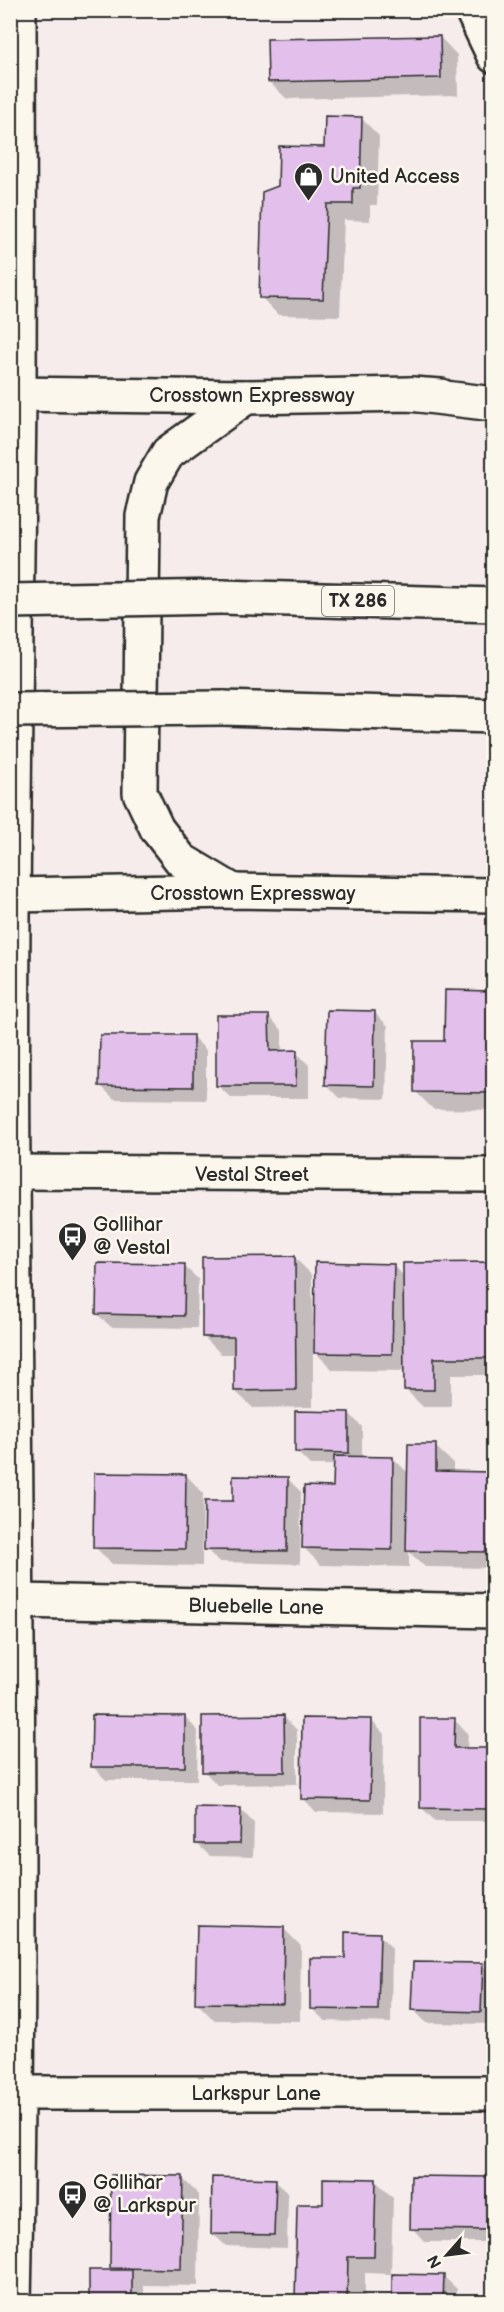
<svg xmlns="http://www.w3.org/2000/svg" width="504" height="2312" viewBox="0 0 504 2312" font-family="'Balsamiq Sans',sans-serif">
  <rect width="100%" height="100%" fill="#f6ecec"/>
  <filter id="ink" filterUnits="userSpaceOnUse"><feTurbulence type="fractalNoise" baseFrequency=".0167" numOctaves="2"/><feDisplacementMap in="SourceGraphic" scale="12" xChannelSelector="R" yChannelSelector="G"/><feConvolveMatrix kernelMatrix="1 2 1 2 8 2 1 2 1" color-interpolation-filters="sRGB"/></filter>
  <g filter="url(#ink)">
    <g fill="#0003">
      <polygon points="440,37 457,55 458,95 287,99 269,82"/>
      <polygon points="362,119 379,136 377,205 370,205 370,221 344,220 340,316 278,315 261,297 325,149"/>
      <polygon points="494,992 494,1110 433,1109 416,1092 446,1043"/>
      <polygon points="374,1012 388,1026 386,1099 340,1098 327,1085"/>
      <polygon points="269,1017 282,1030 282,1052 296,1052 309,1065 309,1098 231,1098 217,1085"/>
      <polygon points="193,1037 206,1050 206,1100 114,1099 100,1085"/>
      <polygon points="295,1258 312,1275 313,1329 315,1329 393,1265 405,1277 492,1263 494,1375 451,1375 451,1407 423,1407 406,1390 406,1371 333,1370 313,1350 313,1407 253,1408 235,1391 235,1354 221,1354 204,1337"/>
      <polygon points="184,1266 198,1279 197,1328 111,1327 97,1314"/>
      <polygon points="349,1413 362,1427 362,1458 393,1458 409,1474 435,1446 453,1463 453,1473 492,1474 494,1475 494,1568 425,1567 409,1552 409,1567 321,1565 304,1548 335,1488 335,1465 310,1465 296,1451"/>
      <polygon points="186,1475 203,1493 202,1566 112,1564 95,1547"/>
      <polygon points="288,1479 301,1492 300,1564 219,1562 206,1549 234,1503"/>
      <polygon points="185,1717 198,1731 197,1780 106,1780 93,1767"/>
      <polygon points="284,1717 297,1730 297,1784 217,1785 204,1771"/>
      <polygon points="371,1720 384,1734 383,1813 316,1812 303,1798"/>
      <polygon points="454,1720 468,1733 467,1750 489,1750 494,1754 494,1821 435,1821 422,1808"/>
      <polygon points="240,1809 254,1823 253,1857 210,1856 196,1843"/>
      <polygon points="283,1928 301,1946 300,2021 214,2020 197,2003"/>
      <polygon points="379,1935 392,1948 391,2023 325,2021 311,2008 346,1959"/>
      <polygon points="482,1965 494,1976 494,2024 426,2023 413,2009"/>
      <polygon points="182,2178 199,2195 198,2286 144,2285 144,2302 91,2302 115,2272 111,2268"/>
      <polygon points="491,2179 494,2181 494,2242 425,2242 412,2228"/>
      <polygon points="275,2180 288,2194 287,2248 226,2246 212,2233"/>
      <polygon points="375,2180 393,2198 391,2274 365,2273 365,2302 297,2302 324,2206"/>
      <polygon points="443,2276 457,2289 456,2302 394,2302"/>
    </g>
    <g fill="#e3c0eb" stroke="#2b2b2b" stroke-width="1.5">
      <polygon points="440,36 441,78 268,82 267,39"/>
      <polygon points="325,116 362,117 360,188 353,188 353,204 327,204 323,299 259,298 262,192 278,186 279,146 324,147"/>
      <polygon points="445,990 494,991 494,1093 414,1092 414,1041 444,1041"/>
      <polygon points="327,1010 375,1011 374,1086 325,1085"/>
      <polygon points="216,1015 269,1015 270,1051 297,1050 296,1086 216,1086"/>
      <polygon points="100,1035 193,1035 193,1087 99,1086"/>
      <polygon points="295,1256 296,1390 234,1391 234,1337 202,1337 202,1257"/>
      <polygon points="315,1262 394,1264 392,1354 314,1353"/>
      <polygon points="493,1262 494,1358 434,1358 434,1390 404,1390 403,1263"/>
      <polygon points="97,1263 185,1264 184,1316 96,1314"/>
      <polygon points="295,1411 349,1412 349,1453 295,1452"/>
      <polygon points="408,1444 436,1444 436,1471 492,1472 491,1552 406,1551"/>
      <polygon points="334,1456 393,1457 392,1550 302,1548 304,1486 333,1487"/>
      <polygon points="94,1473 186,1474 185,1549 93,1548"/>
      <polygon points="233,1476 288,1477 287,1551 204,1550 205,1501 233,1501"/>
      <polygon points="92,1715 185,1716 185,1767 91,1767"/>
      <polygon points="284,1715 285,1772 202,1772 202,1716"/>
      <polygon points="302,1718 372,1719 370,1800 301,1799"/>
      <polygon points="420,1718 455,1718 454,1748 489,1748 489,1809 420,1808"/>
      <polygon points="195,1807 241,1808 240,1844 195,1844"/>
      <polygon points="197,1925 284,1927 283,2004 195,2003"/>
      <polygon points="345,1932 380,1933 378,2010 310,2009 310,1958 345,1958"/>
      <polygon points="413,1962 483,1963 481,2012 411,2010"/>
      <polygon points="111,2175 183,2176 181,2269 110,2268"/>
      <polygon points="411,2176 492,2177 491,2230 410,2229"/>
      <polygon points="212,2177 276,2179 274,2235 211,2234"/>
      <polygon points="323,2178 376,2179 374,2257 348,2257 347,2302 295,2302 297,2204 323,2204"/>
      <rect x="89" y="2270" width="43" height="32"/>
      <polygon points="392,2274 444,2275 443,2302 392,2302"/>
    </g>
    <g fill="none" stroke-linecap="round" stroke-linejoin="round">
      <defs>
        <g id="minor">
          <polyline points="472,10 494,56"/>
          <polyline points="10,1172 494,1175"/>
          <polyline points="18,1601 494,1611"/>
          <polyline points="10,2093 494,2093"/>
        </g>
        <g id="major">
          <polyline points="10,394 246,397 411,394 441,396"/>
          <polyline points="233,891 181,860 157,829 140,793 143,516 151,482 168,453 246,397"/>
          <polyline points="13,895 233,891 494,895"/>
          <path d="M14,2302C22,1925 16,1549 13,1173C11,916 16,659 19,402C20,271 19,141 19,10"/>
        </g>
        <g id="highway">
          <polyline points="411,394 494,404"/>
          <polyline points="222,597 494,605"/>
          <polyline points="223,708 494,716"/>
          <polyline points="10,895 13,895"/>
        </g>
      </defs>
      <use href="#minor" stroke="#2b2b2b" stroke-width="38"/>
      <use href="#major" stroke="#2b2b2b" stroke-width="38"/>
      <use href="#highway" stroke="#2b2b2b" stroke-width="38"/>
      <use href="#minor" stroke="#fbf7ec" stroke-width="33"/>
      <use href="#major" stroke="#fbf7ec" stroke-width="33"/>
      <use href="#highway" stroke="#fbf7ec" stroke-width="33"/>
      <defs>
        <g id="highway-bridge">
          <polyline points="10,601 222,597"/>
          <polyline points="10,710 223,708"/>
        </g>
      </defs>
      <use href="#highway-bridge" stroke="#2b2b2b" stroke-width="38" stroke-linecap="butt"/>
      <use href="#highway-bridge" stroke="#fbf7ec" stroke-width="33"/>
    </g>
  </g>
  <defs>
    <symbol id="shop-pin" viewBox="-11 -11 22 30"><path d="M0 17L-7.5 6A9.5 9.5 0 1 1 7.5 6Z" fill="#2b2b2b" stroke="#fbf7ec"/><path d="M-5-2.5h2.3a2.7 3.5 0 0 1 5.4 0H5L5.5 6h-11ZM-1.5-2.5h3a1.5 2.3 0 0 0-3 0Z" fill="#fff"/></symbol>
    <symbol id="bus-pin" viewBox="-11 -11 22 30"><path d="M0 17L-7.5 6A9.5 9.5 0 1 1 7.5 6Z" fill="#2b2b2b" stroke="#fbf7ec"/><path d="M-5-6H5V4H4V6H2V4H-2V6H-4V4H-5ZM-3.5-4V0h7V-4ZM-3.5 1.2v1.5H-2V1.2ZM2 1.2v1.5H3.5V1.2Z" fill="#fff"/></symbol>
  </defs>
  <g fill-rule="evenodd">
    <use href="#shop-pin" x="292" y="160" width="33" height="45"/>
    <use href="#bus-pin" x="56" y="1220" width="33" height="45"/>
    <use href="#bus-pin" x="56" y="2178" width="33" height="45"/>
  </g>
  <g text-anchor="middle" stroke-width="5" stroke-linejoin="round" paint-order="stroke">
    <rect fill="#fbf7ec" stroke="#696865" stroke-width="1.5" x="322" y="586" width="72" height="30" rx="4.5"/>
    <g font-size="18" font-weight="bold" fill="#2b2b2b">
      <text x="358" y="607">TX 286</text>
    </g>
    <g font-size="20" fill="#2b2b2b" stroke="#fbf7ec" text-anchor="start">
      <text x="330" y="183">United Access</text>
      <text x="93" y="1231">Gollihar<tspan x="93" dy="23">@ Vestal</tspan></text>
      <text x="93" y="2189">Gollihar<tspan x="93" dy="23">@ Larkspur</tspan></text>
    </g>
    <g font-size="20" fill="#2b2b2b" stroke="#fbf7ec">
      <text x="252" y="402">Crosstown Expressway</text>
      <text x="253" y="900">Crosstown Expressway</text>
      <text x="252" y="1181">Vestal Street</text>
      <text transform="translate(256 1606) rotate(1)" y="7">Bluebelle Lane</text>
      <text x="256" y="2100">Larkspur Lane</text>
    </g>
  </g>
  <rect width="504" height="2312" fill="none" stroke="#fbf7ec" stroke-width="36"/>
  <rect x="18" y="18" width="468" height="2276" fill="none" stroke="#2b2b2b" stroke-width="2" filter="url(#ink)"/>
  <g transform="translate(447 2255) rotate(242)" stroke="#fbf7ec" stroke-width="4.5" paint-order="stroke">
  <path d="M0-4.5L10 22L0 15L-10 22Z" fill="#2b2b2b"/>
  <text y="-9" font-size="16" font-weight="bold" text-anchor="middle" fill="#2b2b2b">N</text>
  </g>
</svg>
